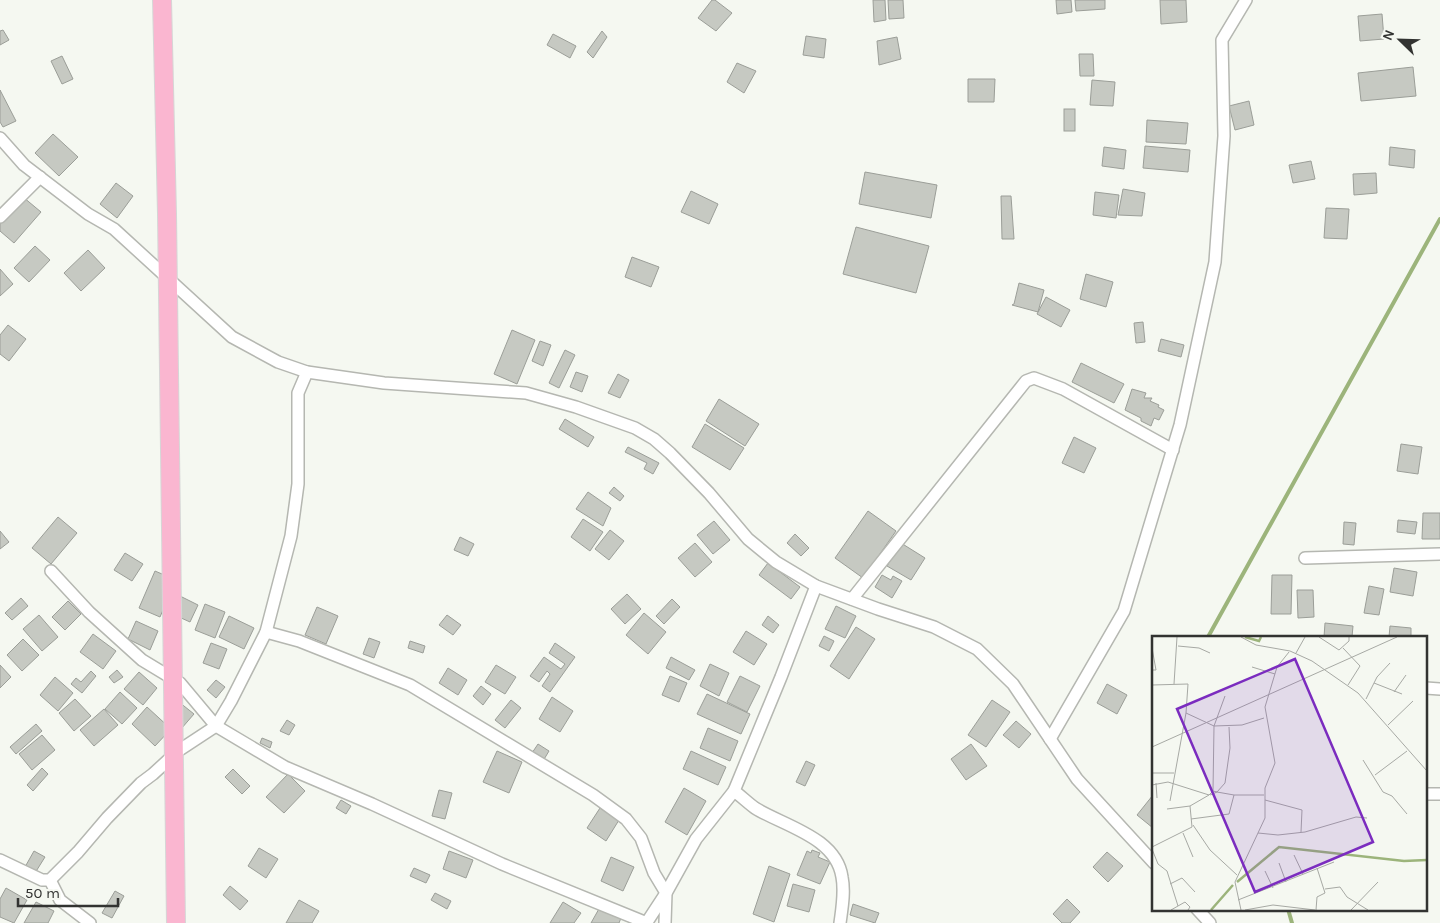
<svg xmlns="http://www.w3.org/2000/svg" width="1440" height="923" viewBox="0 0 1440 923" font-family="Karla,sans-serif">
  <rect width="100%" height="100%" fill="#f5f8f1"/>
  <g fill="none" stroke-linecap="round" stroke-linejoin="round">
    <g stroke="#9cb47b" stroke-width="4">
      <polyline points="1208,637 1440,219"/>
      <polyline points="1288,909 1292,923"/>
    </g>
  </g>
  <g fill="#c6c9c2" stroke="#9b9e98">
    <polygon points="712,0 715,0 732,13 716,31 698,18"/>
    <polygon points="873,0 885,0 886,20 874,22"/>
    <polygon points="888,0 903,0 904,18 889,19"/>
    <polygon points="1056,0 1071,0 1072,12 1057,14"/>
    <polygon points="1075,0 1105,0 1105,9 1076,11"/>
    <polygon points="1160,0 1186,0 1187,22 1161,24"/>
    <polygon points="1382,14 1384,39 1360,41 1358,16"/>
    <polygon points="3,30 9,40 0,45 0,31"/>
    <polygon points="602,31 607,37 593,58 587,52"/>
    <polygon points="553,34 576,46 570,58 547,45"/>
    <polygon points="806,36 826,39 824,58 803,55"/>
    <polygon points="897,37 901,59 879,65 877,41"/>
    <polygon points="1079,54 1093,54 1094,76 1080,76"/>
    <polygon points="62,56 73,79 62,84 51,61"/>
    <polygon points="737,63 756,71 744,93 727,82"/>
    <polygon points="1413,67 1416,96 1361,101 1358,73"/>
    <polygon points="968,79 995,79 994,102 968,102"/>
    <polygon points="1092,80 1115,82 1113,106 1090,105"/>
    <polygon points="0,90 16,121 3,127 0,122"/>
    <polygon points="1249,101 1254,125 1235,130 1229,106"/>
    <rect x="1064" y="109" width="11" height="22"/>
    <polygon points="1147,120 1188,123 1186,144 1146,142"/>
    <polygon points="53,134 78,157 59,176 35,153"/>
    <polygon points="1145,146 1190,150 1188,172 1143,168"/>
    <polygon points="1104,147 1126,150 1124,169 1102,166"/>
    <polygon points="1390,147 1415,150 1414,168 1389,165"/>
    <polygon points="1311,161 1315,179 1293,183 1289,165"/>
    <polygon points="865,172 937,185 931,218 859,204"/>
    <polygon points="1376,173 1377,193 1354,195 1353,174"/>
    <polygon points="116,183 133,196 117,218 100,204"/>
    <polygon points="1123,189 1145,193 1142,216 1118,215"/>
    <polygon points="691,191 718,204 709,224 681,212"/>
    <polygon points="1095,192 1119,195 1116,218 1093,215"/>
    <polygon points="1001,196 1011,196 1014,239 1002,239"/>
    <polygon points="23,197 41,212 14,243 0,231 0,223"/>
    <polygon points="1326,208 1349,209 1347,239 1324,238"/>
    <polygon points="856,227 929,246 916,293 843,274"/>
    <polygon points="35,246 50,260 29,282 14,268"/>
    <polygon points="88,250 105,268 81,291 64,273"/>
    <polygon points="632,257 659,267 651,287 625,277"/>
    <polygon points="0,269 13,284 0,296"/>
    <polygon points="1086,274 1113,282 1106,307 1080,299"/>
    <polygon points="1019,283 1044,290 1038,312 1012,305 1014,304"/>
    <polygon points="1046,297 1070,310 1061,327 1037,314"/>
    <polygon points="1143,322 1145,342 1136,343 1134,323"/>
    <polygon points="8,325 26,339 9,361 0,354 0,335"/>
    <polygon points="512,330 535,340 517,384 494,374"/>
    <polygon points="1161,339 1184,345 1181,357 1158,351"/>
    <polygon points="540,341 551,345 543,366 532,361"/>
    <polygon points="565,350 575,355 559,388 549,383"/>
    <polygon points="1081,363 1124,384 1114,403 1072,382"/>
    <polygon points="576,372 588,376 582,392 570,387"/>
    <polygon points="618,374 629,380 620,398 608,393"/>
    <polygon points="1132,389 1146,393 1144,398 1152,398 1150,401 1159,405 1158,407 1164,410 1159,420 1154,418 1151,426 1141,421 1141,418 1125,410"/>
    <polygon points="719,399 759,424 745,446 706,421"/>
    <polygon points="565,419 594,437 588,447 559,429"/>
    <polygon points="705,424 744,448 730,470 692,447"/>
    <polygon points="1074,437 1096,448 1084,473 1062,463"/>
    <polygon points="1401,444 1422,447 1418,474 1397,471"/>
    <polygon points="628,447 659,463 653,474 644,469 647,463 625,452"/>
    <polygon points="614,487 624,496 620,501 609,493"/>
    <polygon points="588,492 611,508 603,526 576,509"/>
    <polygon points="868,511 896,531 863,578 835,558"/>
    <polygon points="1423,513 1440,513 1440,539 1422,539"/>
    <polygon points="58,517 77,533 51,564 32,548"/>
    <polygon points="583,519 603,532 590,551 571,537"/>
    <polygon points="1398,520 1417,522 1415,534 1397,532"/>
    <polygon points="714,521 730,540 713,554 697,535"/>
    <polygon points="1344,522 1356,523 1354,545 1343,544"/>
    <polygon points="610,530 624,541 609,560 595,549"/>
    <polygon points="0,531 9,542 0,549"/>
    <polygon points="795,534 809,548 801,556 787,543"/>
    <polygon points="460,537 474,544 468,556 454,550"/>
    <polygon points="695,543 712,562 695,577 678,558"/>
    <polygon points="901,543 925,558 911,580 887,566"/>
    <polygon points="125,553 143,564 132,581 114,570"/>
    <polygon points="768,563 800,587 791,599 759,575"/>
    <polygon points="1394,568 1417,572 1413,596 1390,592"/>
    <polygon points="155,571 176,580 160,617 139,608"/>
    <polygon points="882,575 891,580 893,576 902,581 892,598 875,587"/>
    <polygon points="1272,575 1292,575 1291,614 1271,614"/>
    <polygon points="1369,586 1384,589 1379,615 1364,613"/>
    <polygon points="1297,590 1313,590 1314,617 1298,618"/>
    <polygon points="176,594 198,605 190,622 168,612"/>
    <polygon points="627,594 641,609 625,624 611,609"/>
    <polygon points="21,598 28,606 12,620 5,613"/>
    <polygon points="672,599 680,607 664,624 656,616"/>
    <polygon points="68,601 81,614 65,630 52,617"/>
    <polygon points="205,604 225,612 215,638 195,630"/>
    <polygon points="836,606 856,616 845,638 825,629"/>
    <polygon points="317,607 338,616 326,644 305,635"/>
    <polygon points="644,613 666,632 648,654 626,635"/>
    <polygon points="39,615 58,637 42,651 23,629"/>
    <polygon points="447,615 461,625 453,635 439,625"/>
    <polygon points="229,616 254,628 244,649 219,637"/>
    <polygon points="768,616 779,625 773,633 762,625"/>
    <polygon points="136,621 158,631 150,650 128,639"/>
    <polygon points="1325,623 1353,626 1352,637 1324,637"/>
    <polygon points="1390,626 1411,628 1411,637 1389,637"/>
    <polygon points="856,627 875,639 849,679 830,666"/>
    <polygon points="746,631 767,644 754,665 733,652"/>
    <polygon points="93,634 116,651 103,669 80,652"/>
    <polygon points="824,636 834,641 829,651 819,646"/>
    <polygon points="369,638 380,642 374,658 363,654"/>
    <polygon points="23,639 39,655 22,671 7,655"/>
    <polygon points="410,641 425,646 423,653 408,648"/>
    <polygon points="211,643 227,649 219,669 203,663"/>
    <polygon points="555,643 575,657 550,692 542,686 550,674 547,671 539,682 530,676 544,657 561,669 565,664 549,653"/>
    <polygon points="671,657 695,670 689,680 666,668"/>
    <polygon points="710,664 729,673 719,696 700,686"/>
    <polygon points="0,665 11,677 0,688"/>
    <polygon points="496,665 516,677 505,694 485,682"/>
    <polygon points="448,668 467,680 458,695 439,683"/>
    <polygon points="117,670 123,677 114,683 109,677"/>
    <polygon points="91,671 96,676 82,693 71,684 76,678 81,682"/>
    <polygon points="139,672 157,688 143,705 124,689"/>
    <polygon points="670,676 687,683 679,702 662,695"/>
    <polygon points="740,676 760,686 747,712 727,702"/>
    <polygon points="55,677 73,693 58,711 40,695"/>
    <polygon points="216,680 225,687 216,698 207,690"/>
    <polygon points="1107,684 1127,695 1117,714 1097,703"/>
    <polygon points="481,686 491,694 483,705 473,696"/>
    <polygon points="120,692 137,708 122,724 105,709"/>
    <polygon points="707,694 750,714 741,734 697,714"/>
    <polygon points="552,697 573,711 560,732 539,719"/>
    <polygon points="75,699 91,716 74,731 59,713"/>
    <polygon points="511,700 521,708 505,728 495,720"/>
    <polygon points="992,700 1010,712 986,747 968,735"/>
    <polygon points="179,702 194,714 181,729"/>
    <polygon points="147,707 171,729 155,746 132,724"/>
    <polygon points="104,709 118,725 94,746 80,730"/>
    <polygon points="287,720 295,725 289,735 280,731"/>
    <polygon points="1016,721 1031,734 1019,748 1003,735"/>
    <polygon points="36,724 42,731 16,754 10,747"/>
    <polygon points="708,728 738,741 730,761 700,748"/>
    <polygon points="42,735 55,750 32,770 19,754"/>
    <polygon points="262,738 272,742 270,748 260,743"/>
    <polygon points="538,744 549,751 543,761 532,753"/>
    <polygon points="971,744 987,766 966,780 951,759"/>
    <polygon points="497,751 522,762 509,793 483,782"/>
    <polygon points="691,751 726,767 718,785 683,769"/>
    <polygon points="806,761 815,765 805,786 796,782"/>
    <polygon points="42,768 48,774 33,791 27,785"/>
    <polygon points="233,769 250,786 242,794 225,777"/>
    <polygon points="288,774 305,791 284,813 266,797"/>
    <polygon points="684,788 706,801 687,835 665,822"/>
    <polygon points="439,790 452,793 445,819 432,816"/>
    <polygon points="1153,795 1154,827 1153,828 1137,815"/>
    <polygon points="341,800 351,806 346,814 336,808"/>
    <polygon points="600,808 619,820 606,841 587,828"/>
    <polygon points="259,848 278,859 266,878 248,866"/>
    <polygon points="812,850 820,853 818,857 830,862 820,884 797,875 807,851 811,853"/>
    <polygon points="34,851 45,857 35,873 25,867"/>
    <polygon points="449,851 473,860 466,878 443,869"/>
    <polygon points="1107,852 1123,866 1108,882 1093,867"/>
    <polygon points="611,857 634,867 623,891 601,881"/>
    <polygon points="769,866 790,874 774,922 753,914"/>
    <polygon points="414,868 430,875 426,883 410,876"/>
    <polygon points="793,884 815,890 809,912 787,906"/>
    <polygon points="230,886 248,901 240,910 223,895"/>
    <polygon points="6,888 27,900 14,923 0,917 0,899"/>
    <polygon points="115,891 124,896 112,918 102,913"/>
    <polygon points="435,893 451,901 447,909 431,900"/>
    <polygon points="1067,899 1080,912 1070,923 1062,923 1053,914"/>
    <polygon points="299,900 319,911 312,923 286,923"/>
    <polygon points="36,902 54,911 48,923 24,923"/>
    <polygon points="563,902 581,913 574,923 550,923"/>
    <polygon points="853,904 879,913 875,923 850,915"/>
    <polygon points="600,907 621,918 619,923 591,923"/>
  </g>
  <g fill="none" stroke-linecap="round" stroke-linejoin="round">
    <defs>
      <g id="minor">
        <polyline points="0,138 24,165 88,214 114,229 232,337 278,362 307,372 384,383 526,393 576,407 635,428 654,439 670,453 709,493 748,539 776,562 816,586 878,609 934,627 977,649 1013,684 1077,779 1154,863"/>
        <polyline points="0,217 40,177"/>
        <polyline points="1305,558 1440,554"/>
        <polyline points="51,571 89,612 142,660 180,683 216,726 285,767 372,804 502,864 647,923"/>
        <path d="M816,586L781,677L734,791C741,796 748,803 755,808C784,826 836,837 842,877C845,892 842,908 840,923"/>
        <polyline points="852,599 1026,381 1034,378 1063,389 1173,450"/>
        <polyline points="266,632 299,641 410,685 593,795 626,819 641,838 654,873 666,893 647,922"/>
        <polyline points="1426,688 1440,689"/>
        <polyline points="1050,739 1124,611 1180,425 1215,262 1224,136 1222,40 1246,0"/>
        <polyline points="1426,794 1440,794"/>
        <polyline points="0,860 42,880 50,880 78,852 107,818 141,783 153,774 178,751 216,726 231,701 266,632 291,536 298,484 298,393 307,372"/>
        <polyline points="50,880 60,900 90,923"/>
        <polyline points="1197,909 1210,923"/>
        <polyline points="665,923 666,893 696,839 734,791"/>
      </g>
      <polyline id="trunk" points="162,0 167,214 176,923"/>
    </defs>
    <use href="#minor" stroke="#b5b7b1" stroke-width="14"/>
    <use href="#trunk" stroke="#d6d6d6" stroke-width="20"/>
    <use href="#minor" stroke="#fff" stroke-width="11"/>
    <use href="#trunk" stroke="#fab6d0" stroke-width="18"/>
  </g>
  <g transform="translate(1152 636)">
    <rect width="275" height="275" fill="#f5f8f1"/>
    <path fill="none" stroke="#9cb47b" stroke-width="2.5" d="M93,1L107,5L109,1M85,246L127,211L252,225L275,224M59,274L81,249"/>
    <path fill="none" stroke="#a7a9a4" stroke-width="1" d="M89,1L104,9L138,15L160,25L206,57L275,135M167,1L187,14L197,5V1M26,10L47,12L58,17M0,12L4,34H0M191,12L208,30L196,49M144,17L153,1M100,31L123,38M222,47L250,58M22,48L25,1M0,49L36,48L34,77L62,90L90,89L112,82M242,56L254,39M214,63L225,41L238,27M236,89L261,65M0,111L245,1M211,124L231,156L240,160L255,178M0,137H22M223,139L255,115M4,147L5,162M0,149L16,146L57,159L38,170L40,191L0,211M61,155L65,156L73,147L78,112L77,91M57,159L61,155L62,90L73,60M58,159L65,156L82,159M113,164L150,174L149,196M18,165L34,77M15,173L38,170M39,183L77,178L82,159H112M41,189L58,214L85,239M31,197L41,221M106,197L126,199L153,196L204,181L215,182M0,213L6,228L15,235L26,270M142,219L151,238M127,227L134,246M113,235L121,252M18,248L30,242L43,256M173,253L188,251L195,261L216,274M86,264L182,226M19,274L33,266L38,271L36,274M89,274L83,246L113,182V152L123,127L113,71L125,31L137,16M93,274L121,269L163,274M164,274L165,261L173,257L165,232M199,274L226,246"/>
    <path fill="#7b2cbf" fill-opacity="0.15" stroke="#7b2cbf" stroke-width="2.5" d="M143,23L221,206L103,256L25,73Z"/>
    <rect width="275" height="275" fill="none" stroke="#323331" stroke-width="2.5"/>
  </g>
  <g transform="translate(1400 40) rotate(293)" stroke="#f5f8f1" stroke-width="4" paint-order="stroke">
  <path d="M0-4L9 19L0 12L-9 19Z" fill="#323331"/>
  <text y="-8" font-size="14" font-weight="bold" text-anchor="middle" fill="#323331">N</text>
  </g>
  <path d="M18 898v8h100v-8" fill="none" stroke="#323331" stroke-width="2.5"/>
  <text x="25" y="898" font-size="15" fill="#323331" stroke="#f5f8f1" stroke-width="4" paint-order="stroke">50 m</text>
</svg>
